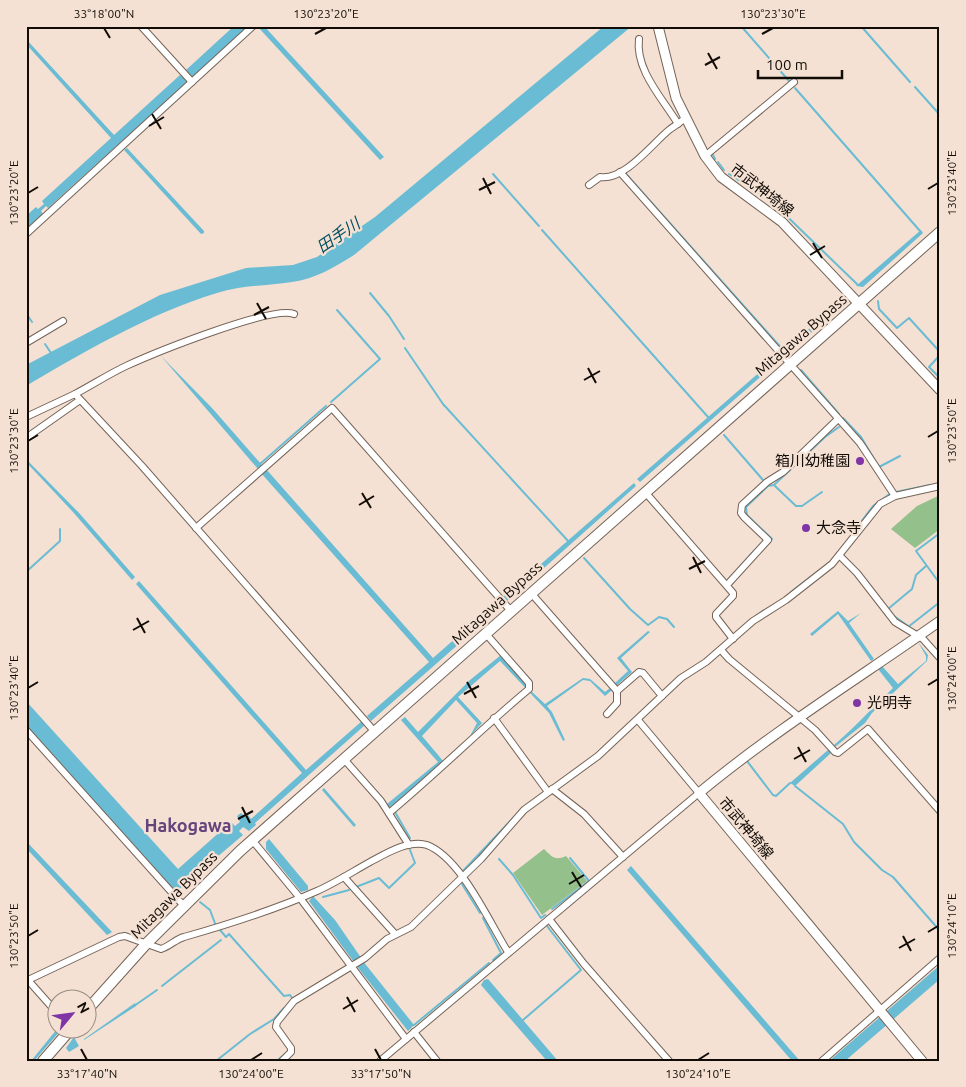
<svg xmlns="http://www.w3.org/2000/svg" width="966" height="1087" viewBox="0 0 966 1087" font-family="Ubuntu,'Noto Sans JP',sans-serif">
  <rect width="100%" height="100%" fill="#f4e1d3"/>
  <g fill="#94c08c">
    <polygon points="940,495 940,529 915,548 891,529 917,506"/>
    <path d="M544,849C552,857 555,861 566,856L587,881L542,915L513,873Z"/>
  </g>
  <g fill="#69bcd3">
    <polygon points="234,26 248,26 193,77 190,75 185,80 187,82 48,208 46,206 41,211 43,214 26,229 26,216 36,207 38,209 44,204 42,201 111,138 26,44 26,39 114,135 180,75 183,77 188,72 186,70"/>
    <polygon points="264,26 384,157 380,160 258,27"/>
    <path d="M604,26H632L354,255C335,267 315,279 292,282C267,286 242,285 217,293C149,314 87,350 26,386V365L160,295L246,268L293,265L317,257L375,217Z"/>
    <polygon points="127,148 204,231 204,233 201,234 124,150"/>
    <polygon points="921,230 923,233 863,287 856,286"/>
    <polygon points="841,301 844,304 786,355 783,351"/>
    <polygon points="161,356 212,408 262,465 258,469"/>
    <polygon points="778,356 781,359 640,482 637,479"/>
    <polygon points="26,459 80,514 135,577 132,580 73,512 26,462"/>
    <polygon points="266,469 433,658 498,601 502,606 371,721 367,716 429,662 261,473"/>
    <polygon points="634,483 636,486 507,601 503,597"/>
    <polygon points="139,581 306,770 362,721 365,725 255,823 256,825 249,831 243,827 239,831 243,835 176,892 26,725 26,701 178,869 231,822 235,826 240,822 237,816 241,813 245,817 248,815 251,819 302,773 136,584"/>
    <polygon points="838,611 848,621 861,613 849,623 874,659 871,661 838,614 812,636 810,634"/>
    <polygon points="648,631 650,632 621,658 632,672 616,686 614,684 628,671 617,658"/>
    <path d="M918,642L928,655L927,661L872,713L865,723L835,747L834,745C856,726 872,708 893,688L878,669L882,666L898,684L926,661V656Z"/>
    <polygon points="501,655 531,691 545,704 583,678 590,679 605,692 610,688 612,690 605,696 590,681 583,680 547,706 552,712 565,740 563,741 549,713 500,661 458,697 482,723 470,736 477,723 456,700 422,736 444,762 389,808 387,804 438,762 401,720 405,717 418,732 470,680"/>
    <polygon points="828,750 831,753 795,786 790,783"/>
    <polygon points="324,788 356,825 354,827 322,790"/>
    <polygon points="269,839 308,886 308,890 301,892 266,849 266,842"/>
    <polygon points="26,841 112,932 107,935 26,848"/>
    <polygon points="631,866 800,1061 792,1061 627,870"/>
    <polygon points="313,896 335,920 366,965 414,1025 408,1031 359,969 309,901"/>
    <polygon points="940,965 940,979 845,1061 829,1061"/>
    <polygon points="488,979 558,1061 547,1061 481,985 484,980"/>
    <polygon points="135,1003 136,1006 84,1040 84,1039"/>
    <polygon points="57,1029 61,1030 34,1061 31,1061"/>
    <polygon points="74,1037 79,1046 69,1052 66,1048"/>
  </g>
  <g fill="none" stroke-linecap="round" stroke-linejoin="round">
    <g stroke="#69bcd3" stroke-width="2">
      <polyline points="741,26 789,81"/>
      <polyline points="861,26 910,82"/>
      <polyline points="915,87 940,115"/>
      <polyline points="795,88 920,231"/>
      <polyline points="712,153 715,159"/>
      <polyline points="718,162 724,170"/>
      <polyline points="493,174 539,226"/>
      <polyline points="626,174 784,351"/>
      <polyline points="729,174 769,199 858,285"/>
      <polyline points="542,230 708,417"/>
      <polyline points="370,293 389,316 404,339"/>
      <polyline points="878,301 879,309 897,328 909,318 940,352"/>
      <polyline points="26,313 32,322"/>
      <polyline points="45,344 51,353"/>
      <polyline points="405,348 443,404 569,542"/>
      <polyline points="940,355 929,367 940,378"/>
      <polyline points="801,370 839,414"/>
      <polyline points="331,402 380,359 337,310"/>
      <polyline points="843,418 861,437 879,467 900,456"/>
      <polyline points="724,435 763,480"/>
      <polyline points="260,464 326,406"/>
      <polyline points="775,486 796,506 802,506 822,492"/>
      <polyline points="896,492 930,485"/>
      <polyline points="855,530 873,506 891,493"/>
      <polyline points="772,539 747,515 746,507 768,486 774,485 825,437 839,427"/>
      <polyline points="584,558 630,609 648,625 659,617 667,619 674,627"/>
      <polyline points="26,572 60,541 60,529"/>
      <polyline points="729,579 754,551"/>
      <polyline points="938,581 916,551 940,533"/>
      <polyline points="791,592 821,569"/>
      <polyline points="888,609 912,589 916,575 926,566"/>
      <polyline points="756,616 764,610"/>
      <polyline points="894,616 908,626"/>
      <polyline points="908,627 940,602"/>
      <polyline points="747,761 773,795 776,796 790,783"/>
      <polyline points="795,786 843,824 854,842 882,870 893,877 940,931"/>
      <polyline points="395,812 410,838"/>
      <polyline points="499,859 513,875 541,918 545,915"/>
      <polyline points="462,872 515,816"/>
      <polyline points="462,884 480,913"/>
      <polyline points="356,887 379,878 389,888 415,863 410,850"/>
      <polyline points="323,897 349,890"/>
      <polyline points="200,902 210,910 216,926"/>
      <polyline points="552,909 589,881 570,858"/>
      <polyline points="483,918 501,953 493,960"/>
      <polyline points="220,930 226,937 229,934 284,996 290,995 293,999"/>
      <polyline points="162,986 221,940"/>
      <polyline points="134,1006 157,990"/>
      <polyline points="523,1020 581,970 547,926"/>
      <polyline points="414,1025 489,963"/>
      <polyline points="279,1059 285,1054"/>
      <polyline points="216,1061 250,1034 274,1019 284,1008"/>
    </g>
    <defs>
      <g id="minor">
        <polyline points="141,26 192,82"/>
        <path d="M639,39C635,70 663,99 678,124"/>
        <polyline points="705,156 794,82"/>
        <polyline points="620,172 860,443 895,496"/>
        <path d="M589,185L600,177C624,181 652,144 669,130C674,126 680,123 685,118"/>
        <polyline points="26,234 253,26"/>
        <polyline points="26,343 63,321"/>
        <path d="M75,394C92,385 109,374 126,366C152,354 272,305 294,314"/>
        <polyline points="26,417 75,394 142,466 374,731"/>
        <polyline points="26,438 80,400"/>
        <polyline points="645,492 733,593 733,596 716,614 716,617 733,639"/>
        <polyline points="196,528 332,408 511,611"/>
        <polyline points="840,556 857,573 895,622 923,639 940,658"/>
        <polyline points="727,585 768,540 744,517 741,513 742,505 767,482 783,472 838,419"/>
        <polyline points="531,593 617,691 617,703 607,714"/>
        <polyline points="721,650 729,659 815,730 835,752 838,753 868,729 940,811"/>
        <polyline points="617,691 639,672 643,673 662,696"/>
        <polyline points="494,718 548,792"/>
        <polyline points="26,730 184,906"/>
        <polyline points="343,758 381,801 409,845"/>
        <polyline points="552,789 584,814 623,857"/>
        <path d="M389,813C437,773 481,729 529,689V683L486,634"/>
        <polyline points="252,840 300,898 406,1039"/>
        <polyline points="344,877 395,934"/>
        <polyline points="549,919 584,964 669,1061"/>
        <polyline points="27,979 58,1014"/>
        <path d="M26,981L119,937L125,936L161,949C170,946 176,939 184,937C230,924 274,910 317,891C335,883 352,872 370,862C385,854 409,839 427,845C461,858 489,922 508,952"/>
        <polyline points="414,1032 437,1061"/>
        <polyline points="282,1061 291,1052 291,1048 276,1027 277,1022 294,1001 365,958 387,939 411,927 481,859 524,810 598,756 681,678 706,662 753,621 786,600 832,564 880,504 895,496 940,486"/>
        <polyline points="380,1061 699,793 638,720"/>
        <polyline points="822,1061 940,958"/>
      </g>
      <g id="major">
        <polyline points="658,26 676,98 705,156 721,177 782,222 940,390"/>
        <path d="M922,1061L699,793C775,730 859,678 940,621"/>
      </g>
      <g id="highway">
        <polyline points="88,1009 147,943 240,851 940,232"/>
        <polyline points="43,1061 70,1030"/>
      </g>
    </defs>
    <use href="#minor" stroke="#756458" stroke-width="8"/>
    <use href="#major" stroke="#756458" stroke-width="11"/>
    <use href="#highway" stroke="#756458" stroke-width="12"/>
    <use href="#minor" stroke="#fff" stroke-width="6"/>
    <use href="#major" stroke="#fff" stroke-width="9"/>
    <use href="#highway" stroke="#fff" stroke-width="10"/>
  </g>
  <path fill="none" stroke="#120c07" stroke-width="2" d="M104,28L110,38M315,34L326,28M762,34L773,28M708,53L717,69M705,65L720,57M152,114L161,129M149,126L164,117M483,178L491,194M928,189L938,183M479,190L495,182M28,193L38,187M813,243L822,258M810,255L825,246M257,303L266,319M254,315L269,307M588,368L596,383M584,380L600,371M928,437L938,431M28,441L38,435M362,493L371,508M359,505L374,496M693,557L701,573M689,569L705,561M137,618L145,633M133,630L149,621M467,682L476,698M928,685L938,679M28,688L38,682M464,694L479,686M798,747L806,762M794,759L810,750M242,807L250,823M238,819L253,811M572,872L581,887M569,884L584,875M928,932L938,926M28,936L38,930M903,936L911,951M899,948L915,939M347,997L355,1012M343,1009L358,1000M81,1049L87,1060M375,1049L381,1060M251,1060L262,1053M698,1060L709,1053"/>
  <g fill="#8035a7" stroke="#f4e1d3" stroke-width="2">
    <circle cx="860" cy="461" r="5"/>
    <circle cx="806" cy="528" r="5"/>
    <circle cx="857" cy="703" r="5"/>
  </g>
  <g text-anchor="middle" stroke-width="4.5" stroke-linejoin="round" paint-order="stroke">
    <g font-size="15" fill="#120c07" stroke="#f4e1d3">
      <text transform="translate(762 190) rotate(38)" y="5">市武神埼線</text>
      <text transform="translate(801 335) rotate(-41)" y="5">Mitagawa Bypass</text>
      <text transform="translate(497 603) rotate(-42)" y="5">Mitagawa Bypass</text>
      <text transform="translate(746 828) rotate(50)" y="5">市武神埼線</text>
      <text transform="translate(174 895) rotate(-45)" y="5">Mitagawa Bypass</text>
    </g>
    <g font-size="15" fill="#120c07" stroke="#f4e1d3" text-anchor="start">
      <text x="850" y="466" text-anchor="end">箱川幼稚園</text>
      <text x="816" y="533">大念寺</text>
      <text x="867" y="708">光明寺</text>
    </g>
    <g font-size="16" font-style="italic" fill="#034f60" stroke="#f4e1d3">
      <text transform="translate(338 235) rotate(-34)" y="6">田手川</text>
    </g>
    <g font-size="18" font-weight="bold" fill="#66437c" stroke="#f4e1d3">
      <text x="188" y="832">Hakogawa</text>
    </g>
  </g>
  <rect width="966" height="1087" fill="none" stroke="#f4e1d3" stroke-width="55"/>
  <g transform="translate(72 1014) rotate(61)"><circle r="24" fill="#f4e1d3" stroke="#9a8c81"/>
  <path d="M0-4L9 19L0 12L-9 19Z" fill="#8035a7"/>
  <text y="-8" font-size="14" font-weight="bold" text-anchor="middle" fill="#120c07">N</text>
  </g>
  <path d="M758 70v8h84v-8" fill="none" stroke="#120c07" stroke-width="2.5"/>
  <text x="766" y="70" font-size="15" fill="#120c07" stroke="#f4e1d3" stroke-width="4" paint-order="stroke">100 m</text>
  <rect x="28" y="28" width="910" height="1032" fill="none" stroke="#120c07" stroke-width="2"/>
  <g font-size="12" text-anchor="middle" fill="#120c07">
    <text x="104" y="18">33°18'00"N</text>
    <text x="326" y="18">130°23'20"E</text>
    <text x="773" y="18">130°23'30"E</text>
    <text transform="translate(952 183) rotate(-90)" y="4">130°23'40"E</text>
    <text transform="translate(14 193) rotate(-90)" y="4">130°23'20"E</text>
    <text transform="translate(952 431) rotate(-90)" y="4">130°23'50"E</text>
    <text transform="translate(14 441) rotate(-90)" y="4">130°23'30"E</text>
    <text transform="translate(952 679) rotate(-90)" y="4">130°24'00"E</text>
    <text transform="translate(14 688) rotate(-90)" y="4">130°23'40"E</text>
    <text transform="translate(952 926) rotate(-90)" y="4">130°24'10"E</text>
    <text transform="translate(14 936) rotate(-90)" y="4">130°23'50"E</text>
    <text x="87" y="1078">33°17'40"N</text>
    <text x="251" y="1078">130°24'00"E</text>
    <text x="381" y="1078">33°17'50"N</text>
    <text x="698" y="1078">130°24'10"E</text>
  </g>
</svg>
